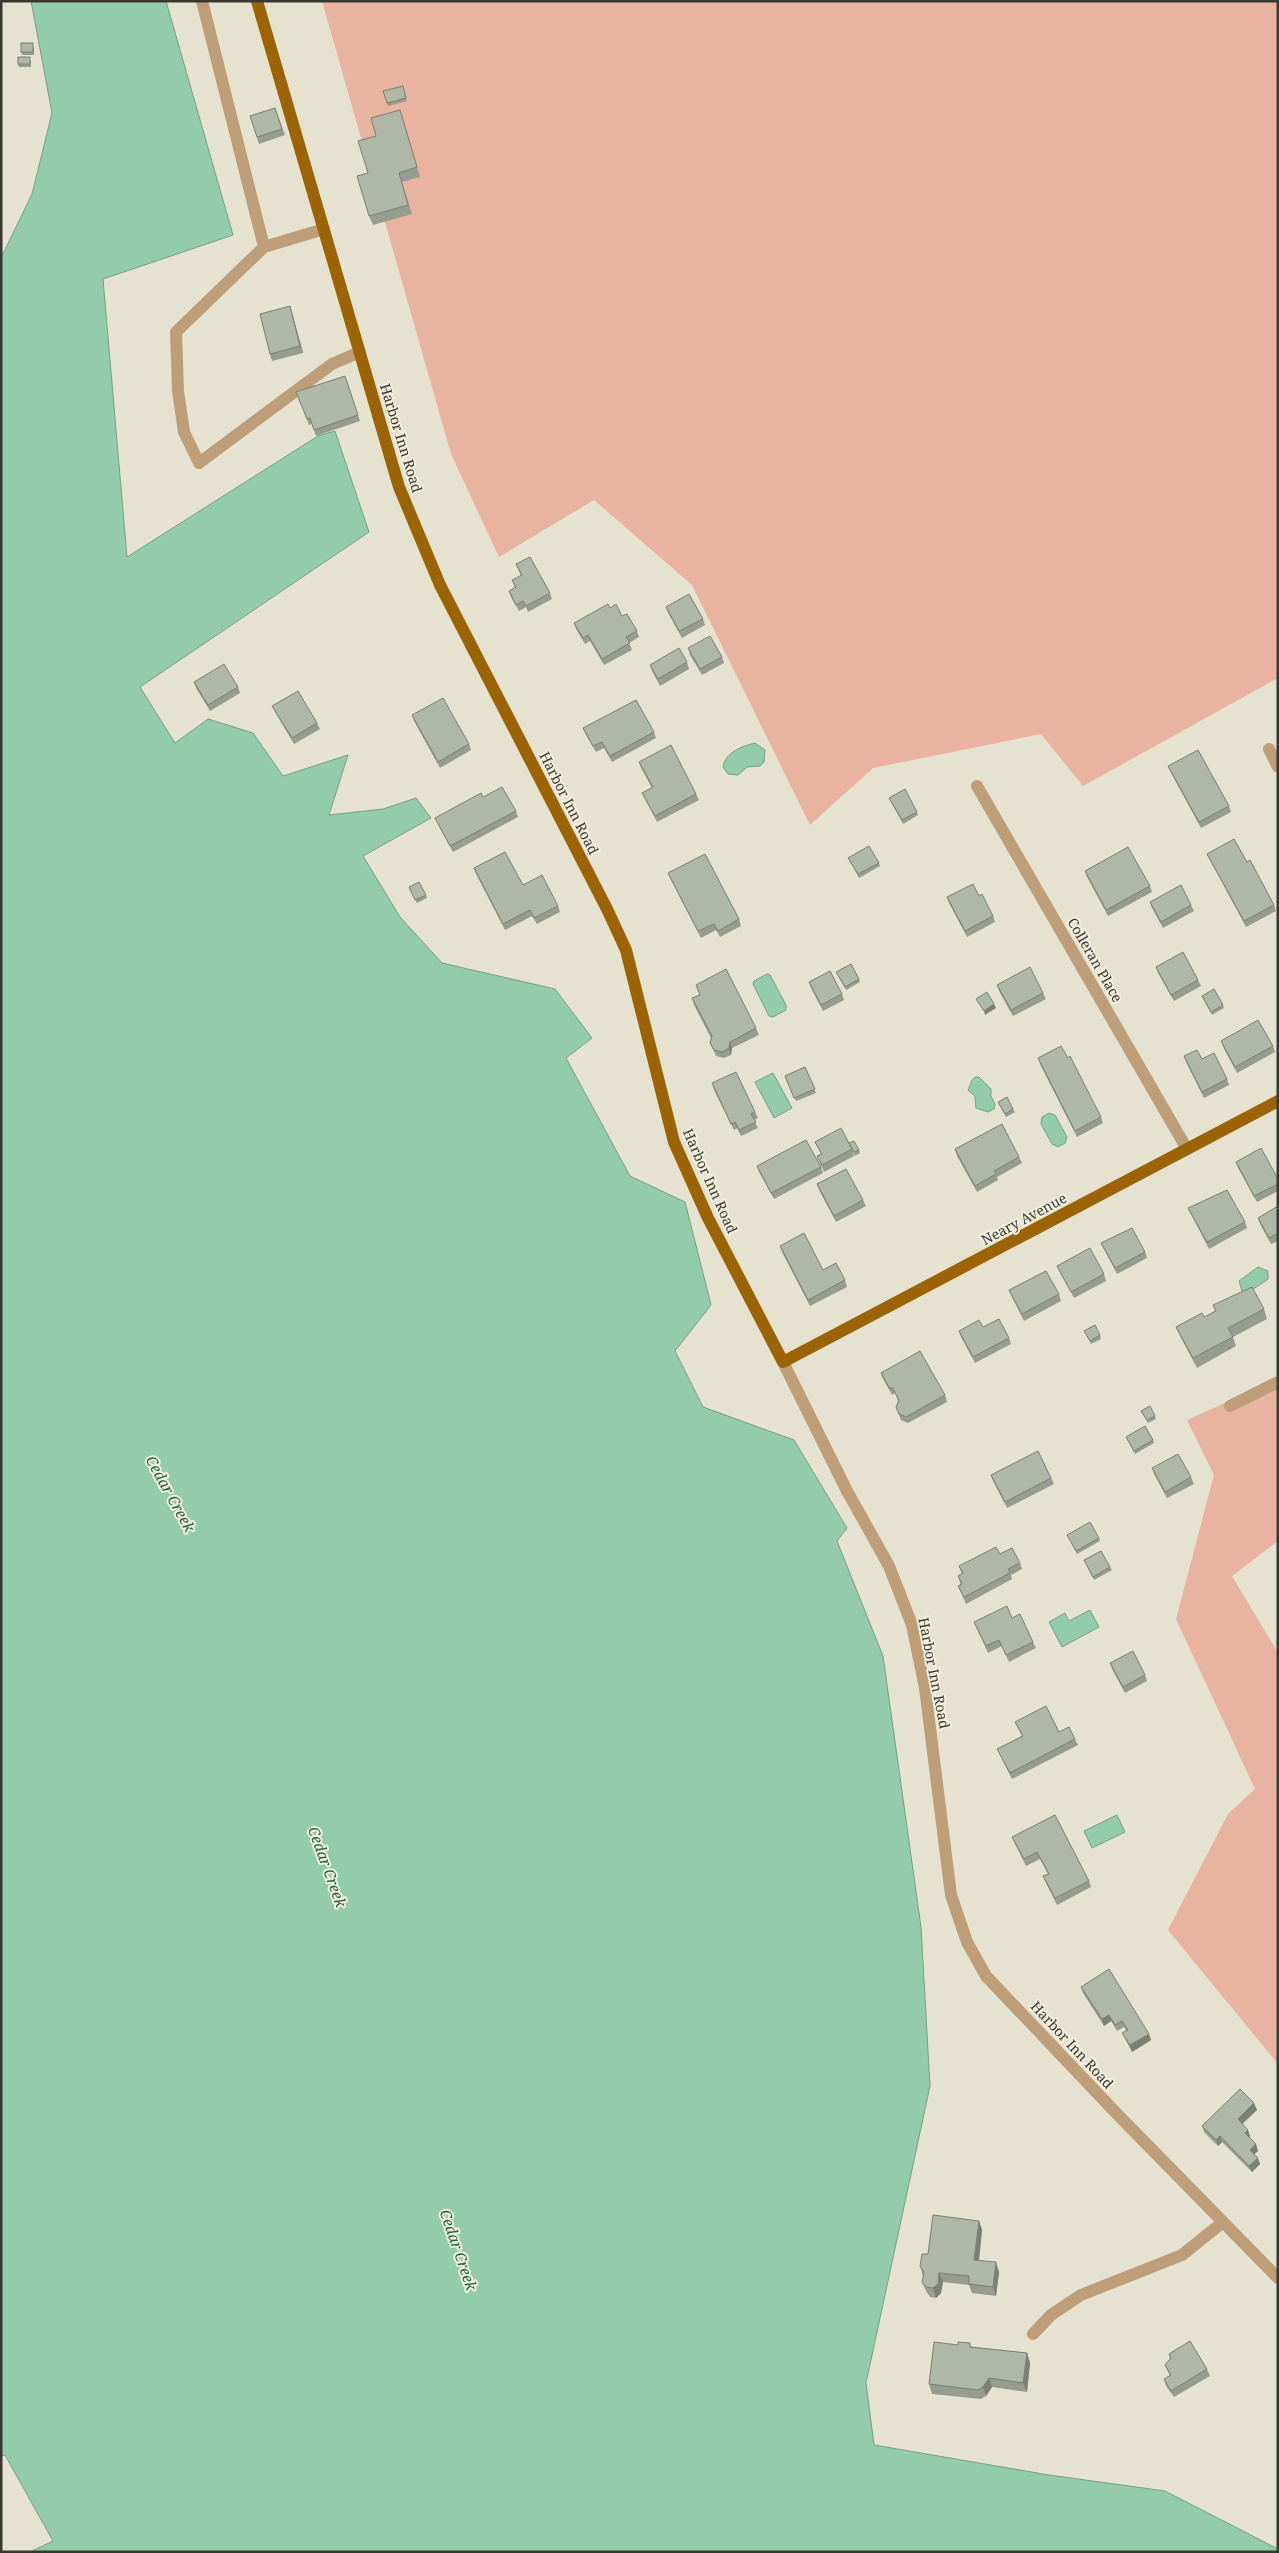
<svg xmlns="http://www.w3.org/2000/svg" width="1279" height="2553" viewBox="0 0 1279 2553" font-family="'Noto Serif',serif">
  <rect width="100%" height="100%" fill="#e5e2cf"/>
  <g fill="#e8b3a0">
    <polygon points="322,1 1278,1 1278,678 1083,786 1041,734 873,768 810,825 692,585 594,500 499,557 451,454"/>
    <polygon points="1278,1379 1278,1541 1232,1576 1278,1653 1278,2064 1168,1930 1228,1814 1255,1789 1176,1619 1214,1475 1187,1420"/>
  </g>
  <g fill="#92cca8" stroke="#77a084">
    <polygon points="31,1 166,1 233,235 103,279 127,557 318,436 335,431 369,532 140,687 175,743 208,719 253,733 283,776 348,755 329,815 383,809 416,798 431,818 363,856 400,917 442,963 555,989 592,1038 566,1058 630,1176 685,1202 711,1305 675,1351 703,1407 794,1440 847,1528 837,1541 883,1656 921,1927 930,2086 866,2383 874,2445 1049,2475 1165,2491 1278,2549 1278,2552 30,2552 53,2541 5,2455 1,2456 1,258 32,194 52,113"/>
    <path d="M755,743L765,750L764,762L760,766L747,767L738,775L728,774L723,767C725,752 743,746 755,743Z"/>
    <polygon points="767,974 770,975 786,1005 786,1010 773,1017 769,1016 753,984 754,981"/>
    <polygon points="773,1073 792,1108 774,1118 755,1082"/>
    <polygon points="975,1077 979,1077 991,1089 991,1096 995,1104 994,1109 988,1112 976,1108 975,1096 968,1090 972,1080"/>
    <polygon points="1049,1113 1055,1115 1067,1137 1065,1143 1058,1147 1052,1144 1041,1124 1042,1117"/>
    <polygon points="1258,1267 1268,1271 1268,1279 1249,1292 1242,1291 1239,1281"/>
    <polygon points="1090,1610 1099,1627 1062,1647 1049,1622 1065,1613 1069,1621"/>
    <polygon points="1117,1815 1125,1832 1092,1848 1084,1831"/>
  </g>
  <g fill="none" stroke-linecap="round" stroke-linejoin="round">
    <g stroke="#bd9e79" stroke-width="12">
      <polyline points="202,1 264,247 324,229"/>
      <polyline points="264,247 176,332 178,391 184,432 199,463 332,364 360,352"/>
      <polyline points="1269,749 1278,767"/>
      <polyline points="977,786 1187,1149"/>
      <polyline points="783,1362 847,1491 889,1566 912,1625 925,1688 951,1895 967,1942 986,1976 1119,2116 1278,2278"/>
      <polyline points="1230,1406 1278,1382"/>
      <polyline points="1033,2334 1051,2315 1081,2295 1182,2255 1223,2222"/>
    </g>
    <polyline stroke="#9c6303" stroke-width="12" points="257,1 399,487 440,585 607,909 626,950 674,1142 708,1218 783,1362 1278,1101"/>
  </g>
  <g fill="#969d8f">
    <polygon points="34,47 34,55 22,55 21,52"/>
    <polygon points="31,60 31,67 19,67 18,64"/>
    <polygon points="403,86 407,101 388,106 383,91"/>
    <polygon points="275,108 285,135 259,144 250,116"/>
    <polygon points="403,119 420,177 402,182 412,214 373,225 369,216 368,173 376,136"/>
    <polygon points="292,313 303,353 272,361 270,354"/>
    <polygon points="345,376 360,421 316,436 312,424 309,425 296,392"/>
    <polygon points="516,564 550,593 552,599 528,612 526,607 519,611 511,597 509,591 515,588 512,580 521,576"/>
    <polygon points="666,607 703,619 705,625 682,638 668,613"/>
    <polygon points="610,608 622,616 637,631 639,637 629,643 632,650 604,665 590,641 585,644 576,629 574,623"/>
    <polygon points="688,648 722,657 724,663 702,675 690,655"/>
    <polygon points="687,662 689,669 660,686 652,671 650,665"/>
    <polygon points="194,682 238,687 240,693 210,711 196,688"/>
    <polygon points="272,706 317,723 320,729 294,744 275,712"/>
    <polygon points="412,715 469,744 471,750 440,768 414,721"/>
    <polygon points="583,728 654,732 656,738 612,762 604,748 596,752 586,735"/>
    <polygon points="639,762 696,794 699,800 657,822 645,799 642,793 652,788 641,768"/>
    <polygon points="1168,766 1229,806 1231,812 1201,828 1171,773"/>
    <polygon points="483,797 516,811 518,817 453,852 438,824 435,818"/>
    <polygon points="889,798 917,812 918,815 903,824"/>
    <polygon points="1207,854 1247,862 1274,905 1276,911 1246,927 1210,860"/>
    <polygon points="848,858 879,863 880,866 859,878"/>
    <polygon points="474,868 523,885 558,906 560,912 537,924 532,916 505,930 476,874"/>
    <polygon points="1085,871 1150,886 1152,892 1108,916 1087,877"/>
    <polygon points="668,873 739,919 741,926 720,937 716,930 701,938 671,880"/>
    <polygon points="410,890 426,895 427,898 417,903"/>
    <polygon points="979,896 993,916 995,922 967,937 949,903 947,897"/>
    <polygon points="1150,902 1191,905 1194,911 1163,928 1152,908"/>
    <polygon points="1156,967 1198,980 1201,986 1174,1001 1158,973"/>
    <polygon points="836,972 859,979 860,982 846,990"/>
    <polygon points="809,982 842,994 844,1000 823,1011 811,988"/>
    <polygon points="696,985 756,1028 759,1035 732,1048 731,1055 724,1058 716,1056 710,1043 711,1038 694,1005 692,998 700,995"/>
    <polygon points="997,985 1043,993 1046,999 1013,1016 999,991"/>
    <polygon points="1202,996 1223,1005 1224,1008 1212,1015"/>
    <polygon points="1221,1041 1273,1046 1275,1052 1237,1073 1223,1047"/>
    <polygon points="1184,1056 1227,1079 1229,1085 1204,1098 1186,1062"/>
    <polygon points="1038,1058 1068,1058 1101,1117 1103,1123 1077,1137 1040,1064"/>
    <polygon points="805,1067 816,1093 796,1101 785,1076"/>
    <polygon points="712,1083 755,1112 758,1118 754,1120 758,1128 741,1136 737,1128 734,1130 714,1090"/>
    <polygon points="998,1102 1013,1109 1015,1112 1006,1117"/>
    <polygon points="815,1142 849,1144 859,1150 860,1153 855,1156 853,1151 854,1156 824,1172 817,1156 821,1154"/>
    <polygon points="955,1149 1019,1157 1022,1163 997,1177 998,1180 977,1192 957,1156"/>
    <polygon points="1236,1162 1278,1179 1278,1191 1257,1202 1238,1168"/>
    <polygon points="757,1166 821,1167 823,1173 774,1199 759,1172"/>
    <polygon points="817,1184 863,1200 866,1206 836,1222 819,1190"/>
    <polygon points="1278,1206 1278,1241 1271,1244 1260,1224 1258,1218"/>
    <polygon points="1188,1208 1245,1222 1247,1228 1209,1249 1191,1214"/>
    <polygon points="1101,1243 1145,1252 1147,1258 1117,1274 1104,1249"/>
    <polygon points="780,1246 823,1270 845,1280 847,1287 810,1306 782,1252"/>
    <polygon points="1057,1266 1104,1274 1106,1281 1074,1298 1060,1272"/>
    <polygon points="1009,1290 1059,1294 1061,1301 1024,1321 1012,1297"/>
    <polygon points="1213,1305 1264,1309 1267,1319 1233,1337 1236,1346 1197,1368 1180,1336 1176,1327 1204,1317 1215,1311"/>
    <polygon points="983,1327 1009,1338 1011,1344 975,1363 961,1337 959,1331"/>
    <polygon points="1084,1331 1100,1335 1101,1339 1091,1344"/>
    <polygon points="881,1373 945,1395 947,1402 908,1423 901,1420 896,1407 898,1401 895,1393 892,1395 883,1379"/>
    <polygon points="1141,1411 1155,1416 1156,1419 1148,1423"/>
    <polygon points="1126,1437 1153,1440 1154,1443 1135,1454"/>
    <polygon points="1152,1468 1191,1477 1194,1484 1167,1498 1154,1474"/>
    <polygon points="991,1475 1051,1478 1054,1484 1007,1508 993,1481"/>
    <polygon points="1067,1535 1099,1538 1100,1541 1077,1554"/>
    <polygon points="1000,1554 1020,1563 1022,1569 1011,1575 1012,1579 966,1604 958,1586 961,1585 958,1576 962,1574 959,1566"/>
    <polygon points="1084,1560 1110,1567 1112,1570 1094,1580"/>
    <polygon points="974,1622 1033,1642 1036,1648 1009,1662 1002,1646 988,1653"/>
    <polygon points="1110,1663 1145,1675 1147,1681 1125,1693 1112,1669"/>
    <polygon points="1015,1722 1059,1732 1075,1739 1078,1745 1012,1779 997,1749 1022,1736"/>
    <polygon points="1012,1837 1089,1881 1091,1887 1057,1905 1046,1883 1043,1876 1048,1874 1040,1859 1026,1866 1015,1844"/>
    <polygon points="1081,1987 1151,2040 1132,2052 1125,2039 1122,2033 1126,2031 1124,2027 1117,2031 1111,2021 1104,2026 1083,1993"/>
    <polygon points="1257,2110 1242,2124 1250,2136 1249,2138 1258,2151 1254,2154 1260,2164 1252,2172 1222,2142 1218,2146 1204,2132 1202,2126"/>
    <polygon points="979,2221 982,2230 979,2260 999,2272 996,2296 972,2293 969,2285 943,2282 941,2293 936,2298 930,2297 926,2291 922,2282 923,2276 920,2266 928,2254"/>
    <polygon points="958,2345 1027,2353 1030,2363 1027,2392 992,2387 986,2396 981,2399 932,2394 929,2384"/>
    <polygon points="1169,2354 1207,2369 1210,2376 1174,2397 1166,2386 1164,2379 1170,2376 1165,2365 1170,2359"/>
  </g>
  <g fill="#7a8074">
    <polygon points="290,306 292,313 303,353 300,346"/>
    <polygon points="994,1004 996,1008 985,1015 984,1011"/>
    <polygon points="730,1042 732,1048 731,1055 729,1048"/>
    <polygon points="1109,2015 1111,2021 1104,2026 1102,2019"/>
    <polygon points="1149,2034 1151,2040 1132,2052 1130,2045"/>
    <polygon points="1254,2103 1257,2110 1240,2126 1238,2119"/>
    <polygon points="1248,2130 1250,2136 1247,2140 1245,2133"/>
    <polygon points="1220,2136 1222,2142 1218,2146 1216,2140"/>
    <polygon points="1256,2144 1258,2151 1252,2156 1250,2150"/>
    <polygon points="1258,2158 1260,2164 1252,2172 1249,2166"/>
    <polygon points="979,2221 982,2230 978,2269 974,2260"/>
    <polygon points="996,2262 999,2272 996,2296 993,2287"/>
    <polygon points="939,2273 943,2282 941,2293 936,2298 933,2288"/>
    <polygon points="1027,2353 1030,2363 1027,2392 1023,2383"/>
    <polygon points="989,2378 992,2387 986,2396 983,2387"/>
  </g>
  <g fill="#afb7a6" stroke="#7a8074">
    <rect x="21" y="43" width="12" height="9"/>
    <rect x="18" y="57" width="12" height="7"/>
    <polygon points="403,86 406,98 387,103 383,91"/>
    <polygon points="275,108 282,129 257,137 250,116"/>
    <polygon points="400,110 417,167 399,173 408,205 369,216 357,176 368,173 358,141 376,136 371,118"/>
    <polygon points="290,306 300,346 270,354 260,314"/>
    <polygon points="345,376 358,415 314,430 310,418 307,419 296,392"/>
    <polygon points="530,557 550,593 526,606 523,601 516,605 509,591 516,587 512,580 522,575 516,564"/>
    <polygon points="689,594 703,619 679,631 666,607"/>
    <polygon points="608,604 610,608 616,604 622,616 627,614 637,631 626,637 630,643 602,659 588,635 583,638 574,623"/>
    <polygon points="710,636 722,657 700,669 688,648"/>
    <polygon points="679,648 687,662 658,679 650,665"/>
    <polygon points="224,664 238,687 208,705 194,682"/>
    <polygon points="298,691 317,723 292,738 272,706"/>
    <polygon points="443,698 469,744 438,762 412,715"/>
    <polygon points="636,700 654,732 610,756 602,742 593,746 583,728"/>
    <polygon points="671,745 696,794 655,816 642,793 653,787 639,762"/>
    <polygon points="1198,750 1229,806 1199,822 1168,766"/>
    <polygon points="502,787 516,811 450,846 435,818 481,793 483,797"/>
    <polygon points="905,789 917,812 902,820 889,798"/>
    <polygon points="1234,839 1247,862 1250,860 1274,905 1244,921 1207,854"/>
    <polygon points="869,846 879,863 858,874 848,858"/>
    <polygon points="1128,847 1150,886 1106,910 1085,871"/>
    <polygon points="505,852 523,885 542,875 558,906 534,918 530,910 503,924 474,868"/>
    <polygon points="705,854 739,919 718,931 714,924 698,931 668,873"/>
    <polygon points="419,882 426,895 415,900 409,887"/>
    <polygon points="973,884 979,896 982,894 993,916 965,931 947,897"/>
    <polygon points="1181,885 1191,905 1161,922 1150,902"/>
    <polygon points="1183,952 1198,980 1171,995 1156,967"/>
    <polygon points="851,964 859,979 845,987 836,972"/>
    <polygon points="1030,967 1043,993 1011,1010 997,985"/>
    <polygon points="726,969 756,1028 730,1042 729,1048 722,1052 714,1050 710,1043 712,1036 692,998 700,995 696,985"/>
    <polygon points="830,971 842,994 821,1005 809,982"/>
    <polygon points="1214,989 1223,1005 1211,1012 1202,996"/>
    <polygon points="987,992 994,1004 984,1011 976,999"/>
    <polygon points="1258,1020 1273,1046 1235,1067 1221,1041"/>
    <polygon points="1061,1046 1068,1058 1070,1056 1101,1117 1075,1131 1038,1058"/>
    <polygon points="1197,1050 1202,1059 1214,1053 1227,1079 1202,1092 1184,1056"/>
    <polygon points="805,1067 815,1089 794,1098 785,1076"/>
    <polygon points="736,1072 755,1112 751,1114 756,1122 739,1130 735,1122 731,1124 712,1083"/>
    <polygon points="1007,1097 1013,1109 1005,1114 998,1102"/>
    <polygon points="1002,1124 1019,1157 994,1171 996,1174 975,1186 955,1149"/>
    <polygon points="841,1128 852,1149 822,1165 817,1156 822,1154 815,1142"/>
    <polygon points="806,1140 821,1167 771,1193 757,1166"/>
    <polygon points="854,1141 859,1150 854,1152 849,1143"/>
    <polygon points="1261,1148 1278,1179 1278,1184 1254,1196 1236,1162"/>
    <polygon points="846,1169 863,1200 834,1216 817,1184"/>
    <polygon points="1227,1190 1245,1222 1207,1242 1188,1208"/>
    <polygon points="1278,1206 1278,1233 1269,1238 1258,1218"/>
    <polygon points="1132,1228 1145,1252 1115,1268 1101,1243"/>
    <polygon points="804,1233 823,1270 836,1263 845,1280 808,1300 780,1246"/>
    <polygon points="1090,1248 1104,1274 1071,1292 1057,1266"/>
    <polygon points="1046,1271 1059,1294 1022,1314 1009,1290"/>
    <polygon points="1252,1287 1264,1309 1228,1328 1233,1337 1193,1358 1176,1327 1202,1313 1204,1317 1216,1311 1213,1305"/>
    <polygon points="999,1319 1009,1338 973,1357 959,1331 979,1320 983,1327"/>
    <polygon points="1095,1325 1100,1335 1090,1341 1084,1331"/>
    <polygon points="920,1351 945,1395 906,1417 899,1414 896,1407 899,1400 892,1387 890,1389 881,1373"/>
    <polygon points="1150,1406 1155,1416 1147,1420 1141,1411"/>
    <polygon points="1145,1426 1153,1440 1134,1451 1126,1437"/>
    <polygon points="1038,1451 1051,1478 1005,1502 991,1475"/>
    <polygon points="1178,1454 1191,1477 1165,1492 1152,1468"/>
    <polygon points="1090,1522 1099,1538 1076,1551 1067,1535"/>
    <polygon points="996,1547 1000,1554 1012,1548 1020,1563 1008,1569 1010,1573 964,1597 958,1586 962,1584 958,1576 963,1573 959,1566"/>
    <polygon points="1101,1551 1110,1567 1093,1577 1084,1560"/>
    <polygon points="1007,1606 1012,1618 1020,1614 1033,1642 1006,1655 999,1640 986,1646 974,1622"/>
    <polygon points="1133,1651 1145,1675 1123,1687 1110,1663"/>
    <polygon points="1046,1706 1059,1732 1069,1727 1075,1739 1010,1773 997,1749 1023,1736 1015,1722"/>
    <polygon points="1055,1815 1089,1881 1055,1898 1043,1876 1049,1874 1037,1852 1024,1859 1012,1837"/>
    <polygon points="1109,1969 1149,2034 1130,2045 1122,2033 1128,2030 1122,2021 1115,2025 1109,2015 1102,2019 1081,1987"/>
    <polygon points="1240,2089 1254,2103 1238,2119 1248,2130 1245,2133 1256,2144 1250,2150 1258,2158 1249,2166 1220,2136 1216,2140 1202,2126"/>
    <polygon points="933,2215 979,2221 974,2260 996,2262 993,2287 969,2284 969,2276 939,2273 938,2284 933,2288 926,2287 922,2282 924,2272 920,2266 922,2254 928,2254"/>
    <polygon points="1190,2341 1207,2369 1171,2391 1164,2379 1171,2375 1165,2365 1171,2358 1169,2354"/>
    <polygon points="934,2342 958,2345 958,2342 970,2343 970,2347 1027,2353 1023,2383 989,2378 983,2387 978,2390 929,2384"/>
  </g>
  <g text-anchor="middle" stroke-width="4" stroke-linejoin="round" paint-order="stroke">
    <g font-size="14" fill="#393830" stroke="#f2efdc">
      <text transform="translate(401 438) rotate(73)" y="5">Harbor Inn Road</text>
      <text transform="translate(569 803) rotate(63)" y="5">Harbor Inn Road</text>
      <text transform="translate(1095 960) rotate(60)" y="5">Colleran Place</text>
      <text transform="translate(710 1181) rotate(66)" y="5">Harbor Inn Road</text>
      <text transform="translate(1024 1219) rotate(-28)" y="5">Neary Avenue</text>
      <text transform="translate(934 1673) rotate(79)" y="5">Harbor Inn Road</text>
      <text transform="translate(1072 2045) rotate(47)" y="5">Harbor Inn Road</text>
    </g>
    <g font-size="15" font-style="italic" fill="#1f613f" stroke="#f2efdc">
      <text transform="translate(170 1494) rotate(61)" y="5">Cedar Creek</text>
      <text transform="translate(327 1867) rotate(70)" y="5">Cedar Creek</text>
      <text transform="translate(458 2250) rotate(71)" y="5">Cedar Creek</text>
    </g>
  </g>
  <rect width="1279" height="2553" fill="none" stroke="#393830" stroke-width="5"/>
</svg>
